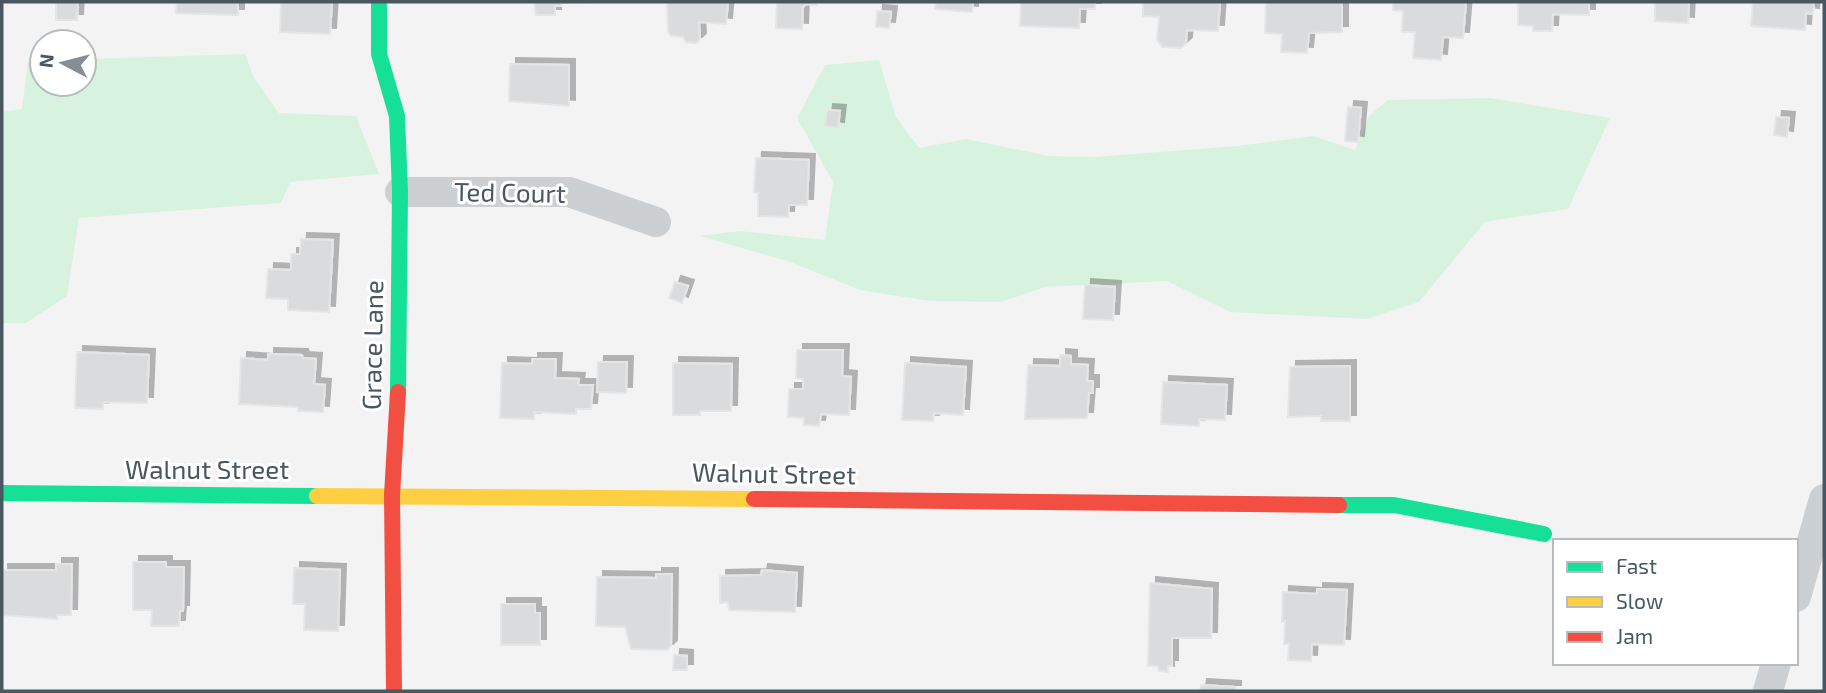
<svg xmlns="http://www.w3.org/2000/svg" width="1826" height="693" viewBox="0 0 1826 693" font-family="'Exo 2',sans-serif">
  <defs>
    <filter id="shadow"><feDropShadow dx="6" dy="-6" stdDeviation="0" flood-color="#0004"/></filter>
  </defs>
  <rect width="100%" height="100%" fill="#f4f3f3"/>
  <g fill="#d7f3e0">
    <polygon points="245,54 254,78 279,113 356,116 379,174 290,182 281,203 79,218 67,296 26,323 2,323 2,112 22,109 28,61 42,61 42,84 84,84 84,59"/>
    <polygon points="879,60 896,117 919,148 966,139 1049,156 1094,157 1237,146 1313,136 1355,150 1369,116 1388,100 1490,98 1610,118 1568,209 1485,222 1419,302 1367,319 1230,312 1167,281 1045,287 1001,302 930,301 860,290 790,262 700,236 740,231 825,240 833,182 797,118 825,65"/>
  </g>
  <g fill="#dadbdc" stroke="#e5e5e6" stroke-width="2" filter="url(#shadow)">
    <polygon points="50,2 78,2 77,20 56,20 56,3"/>
    <polygon points="177,2 238,2 238,15 176,13"/>
    <polygon points="281,2 332,2 330,34 280,32"/>
    <polygon points="534,2 598,2 561,3 561,6 555,6 555,15 536,15"/>
    <polygon points="667,2 728,2 726,24 699,22 700,39 696,43 686,42 683,37 671,36 668,32"/>
    <polygon points="777,2 817,2 817,5 806,4 803,7 802,29 776,28"/>
    <polygon points="924,2 973,2 972,12 935,9 936,3"/>
    <polygon points="1021,2 1095,2 1095,9 1080,9 1079,28 1020,26"/>
    <polygon points="1143,2 1220,2 1218,31 1187,30 1186,43 1181,48 1162,47 1157,39 1159,17 1143,16"/>
    <polygon points="1266,2 1342,2 1342,32 1309,33 1307,53 1281,52 1282,34 1265,33"/>
    <polygon points="1393,2 1466,2 1463,38 1443,37 1441,60 1413,58 1415,32 1402,32 1403,11 1393,10"/>
    <polygon points="1518,2 1589,2 1589,15 1553,14 1552,31 1533,31 1533,26 1518,25"/>
    <polygon points="1655,2 1689,2 1688,23 1655,21"/>
    <polygon points="1753,2 1814,2 1813,14 1806,13 1805,30 1751,26"/>
    <polygon points="877,11 891,12 889,28 876,27"/>
    <polygon points="510,64 569,65 569,106 509,101"/>
    <polygon points="1348,107 1361,108 1358,142 1345,141"/>
    <polygon points="827,110 840,111 838,128 825,126"/>
    <polygon points="1776,117 1789,118 1787,137 1774,135"/>
    <polygon points="756,158 809,160 807,205 789,205 788,217 758,216 758,193 754,192"/>
    <polygon points="301,239 333,240 329,312 288,310 288,299 266,298 268,269 291,270 291,254 300,254"/>
    <polygon points="675,282 688,286 682,303 669,298"/>
    <polygon points="1085,285 1115,287 1113,320 1083,319"/>
    <polygon points="797,350 843,350 842,376 851,377 849,415 821,414 819,426 804,425 804,418 788,417 789,389 803,389 803,379 796,378"/>
    <polygon points="77,352 149,355 147,403 103,402 103,409 75,408"/>
    <polygon points="268,354 302,355 303,358 316,359 314,384 325,385 323,412 298,411 298,407 239,404 241,358 268,360"/>
    <polygon points="1060,355 1071,356 1071,364 1088,365 1087,381 1093,381 1093,393 1089,393 1087,418 1025,419 1028,365 1060,366"/>
    <polygon points="532,359 556,359 555,378 579,379 578,385 593,385 591,409 576,409 576,414 534,412 534,419 500,418 502,363 532,364"/>
    <polygon points="598,362 627,362 626,393 597,392"/>
    <polygon points="673,363 732,364 731,411 700,411 700,415 673,415"/>
    <polygon points="905,363 966,367 963,415 934,413 933,421 902,420"/>
    <polygon points="1350,366 1350,421 1321,421 1321,416 1288,417 1290,367"/>
    <polygon points="1163,382 1227,385 1225,420 1199,419 1199,426 1161,424"/>
    <polygon points="133,562 166,562 166,567 184,567 183,611 180,611 179,626 151,626 152,610 133,610"/>
    <polygon points="56,564 72,564 71,615 57,615 57,619 2,615 2,570 56,570"/>
    <polygon points="294,568 340,570 338,631 304,630 305,604 293,604"/>
    <polygon points="762,570 797,573 795,612 729,610 728,602 720,603 720,576 761,575"/>
    <polygon points="656,574 672,574 671,646 667,650 631,649 625,627 596,626 597,577 656,578"/>
    <polygon points="1150,583 1212,589 1211,638 1172,638 1172,666 1168,666 1168,672 1159,671 1158,666 1148,666"/>
    <polygon points="1317,589 1347,590 1344,645 1312,644 1311,661 1288,660 1289,644 1284,644 1285,621 1282,622 1283,592 1317,594"/>
    <polygon points="501,604 535,604 535,613 540,613 540,645 501,645"/>
    <polygon points="674,655 687,656 687,670 673,670"/>
    <polygon points="1201,685 1235,687 1235,691 1200,691"/>
  </g>
  <g fill="none" stroke-linecap="round" stroke-linejoin="round">
    <g stroke="#cdd0d2" stroke-width="30">
      <polyline points="400,192 569,192 656,222"/>
      <polyline points="1796,597 1824,499"/>
      <polyline points="1768,691 1776,663"/>
    </g>
    <g stroke="#16e098" stroke-width="16">
      <polyline points="379,2 379,54 397,116 400,192 398,392"/>
      <polyline points="2,493 317,496"/>
      <polyline points="1339,505 1394,505 1544,534"/>
    </g>
    <polyline stroke="#ffcf43" stroke-width="16" points="317,496 754,499"/>
    <g stroke="#f24e42" stroke-width="16">
      <polyline points="754,499 1339,505"/>
      <polyline points="394,691 392,495 398,392"/>
    </g>
  </g>
  <g text-anchor="middle" stroke-width="6" stroke-linejoin="round" paint-order="stroke">
    <g font-size="26" fill="#495761" stroke="#fff">
      <text transform="translate(510 193) rotate(1)" y="9">Ted Court</text>
      <text transform="translate(373 345) rotate(-89)" y="9">Grace Lane</text>
      <text x="207" y="479">Walnut Street</text>
      <text transform="translate(774 474) rotate(1)" y="9">Walnut Street</text>
    </g>
  </g>
  <rect width="1826" height="693" fill="none" stroke="#495761" stroke-width="7"/>
  <rect x="1553" y="539" width="245" height="126" fill="#ffffff" stroke="#b6bcc0" stroke-width="2"/>
  <rect x="1567" y="562" width="35" height="10" fill="#16e098" stroke="#b6bcc0" stroke-width="2"/>
  <text x="1616" y="574" font-size="21" fill="#495761">Fast</text>
  <rect x="1567" y="597" width="35" height="10" fill="#ffcf43" stroke="#b6bcc0" stroke-width="2"/>
  <text x="1616" y="609" font-size="21" fill="#495761">Slow</text>
  <rect x="1567" y="632" width="35" height="10" fill="#f24e42" stroke="#b6bcc0" stroke-width="2"/>
  <text x="1616" y="644" font-size="21" fill="#495761">Jam</text>
  <g transform="translate(63 63) rotate(277)"><circle r="33" fill="#ffffff" stroke="#b6bcc0" stroke-width="2"/>
  <path d="M0-5L12 26L0 18L-12 26Z" fill="#858e94"/>
  <text y="-10" font-size="19" font-weight="bold" text-anchor="middle" fill="#495761">N</text>
  </g>
</svg>
